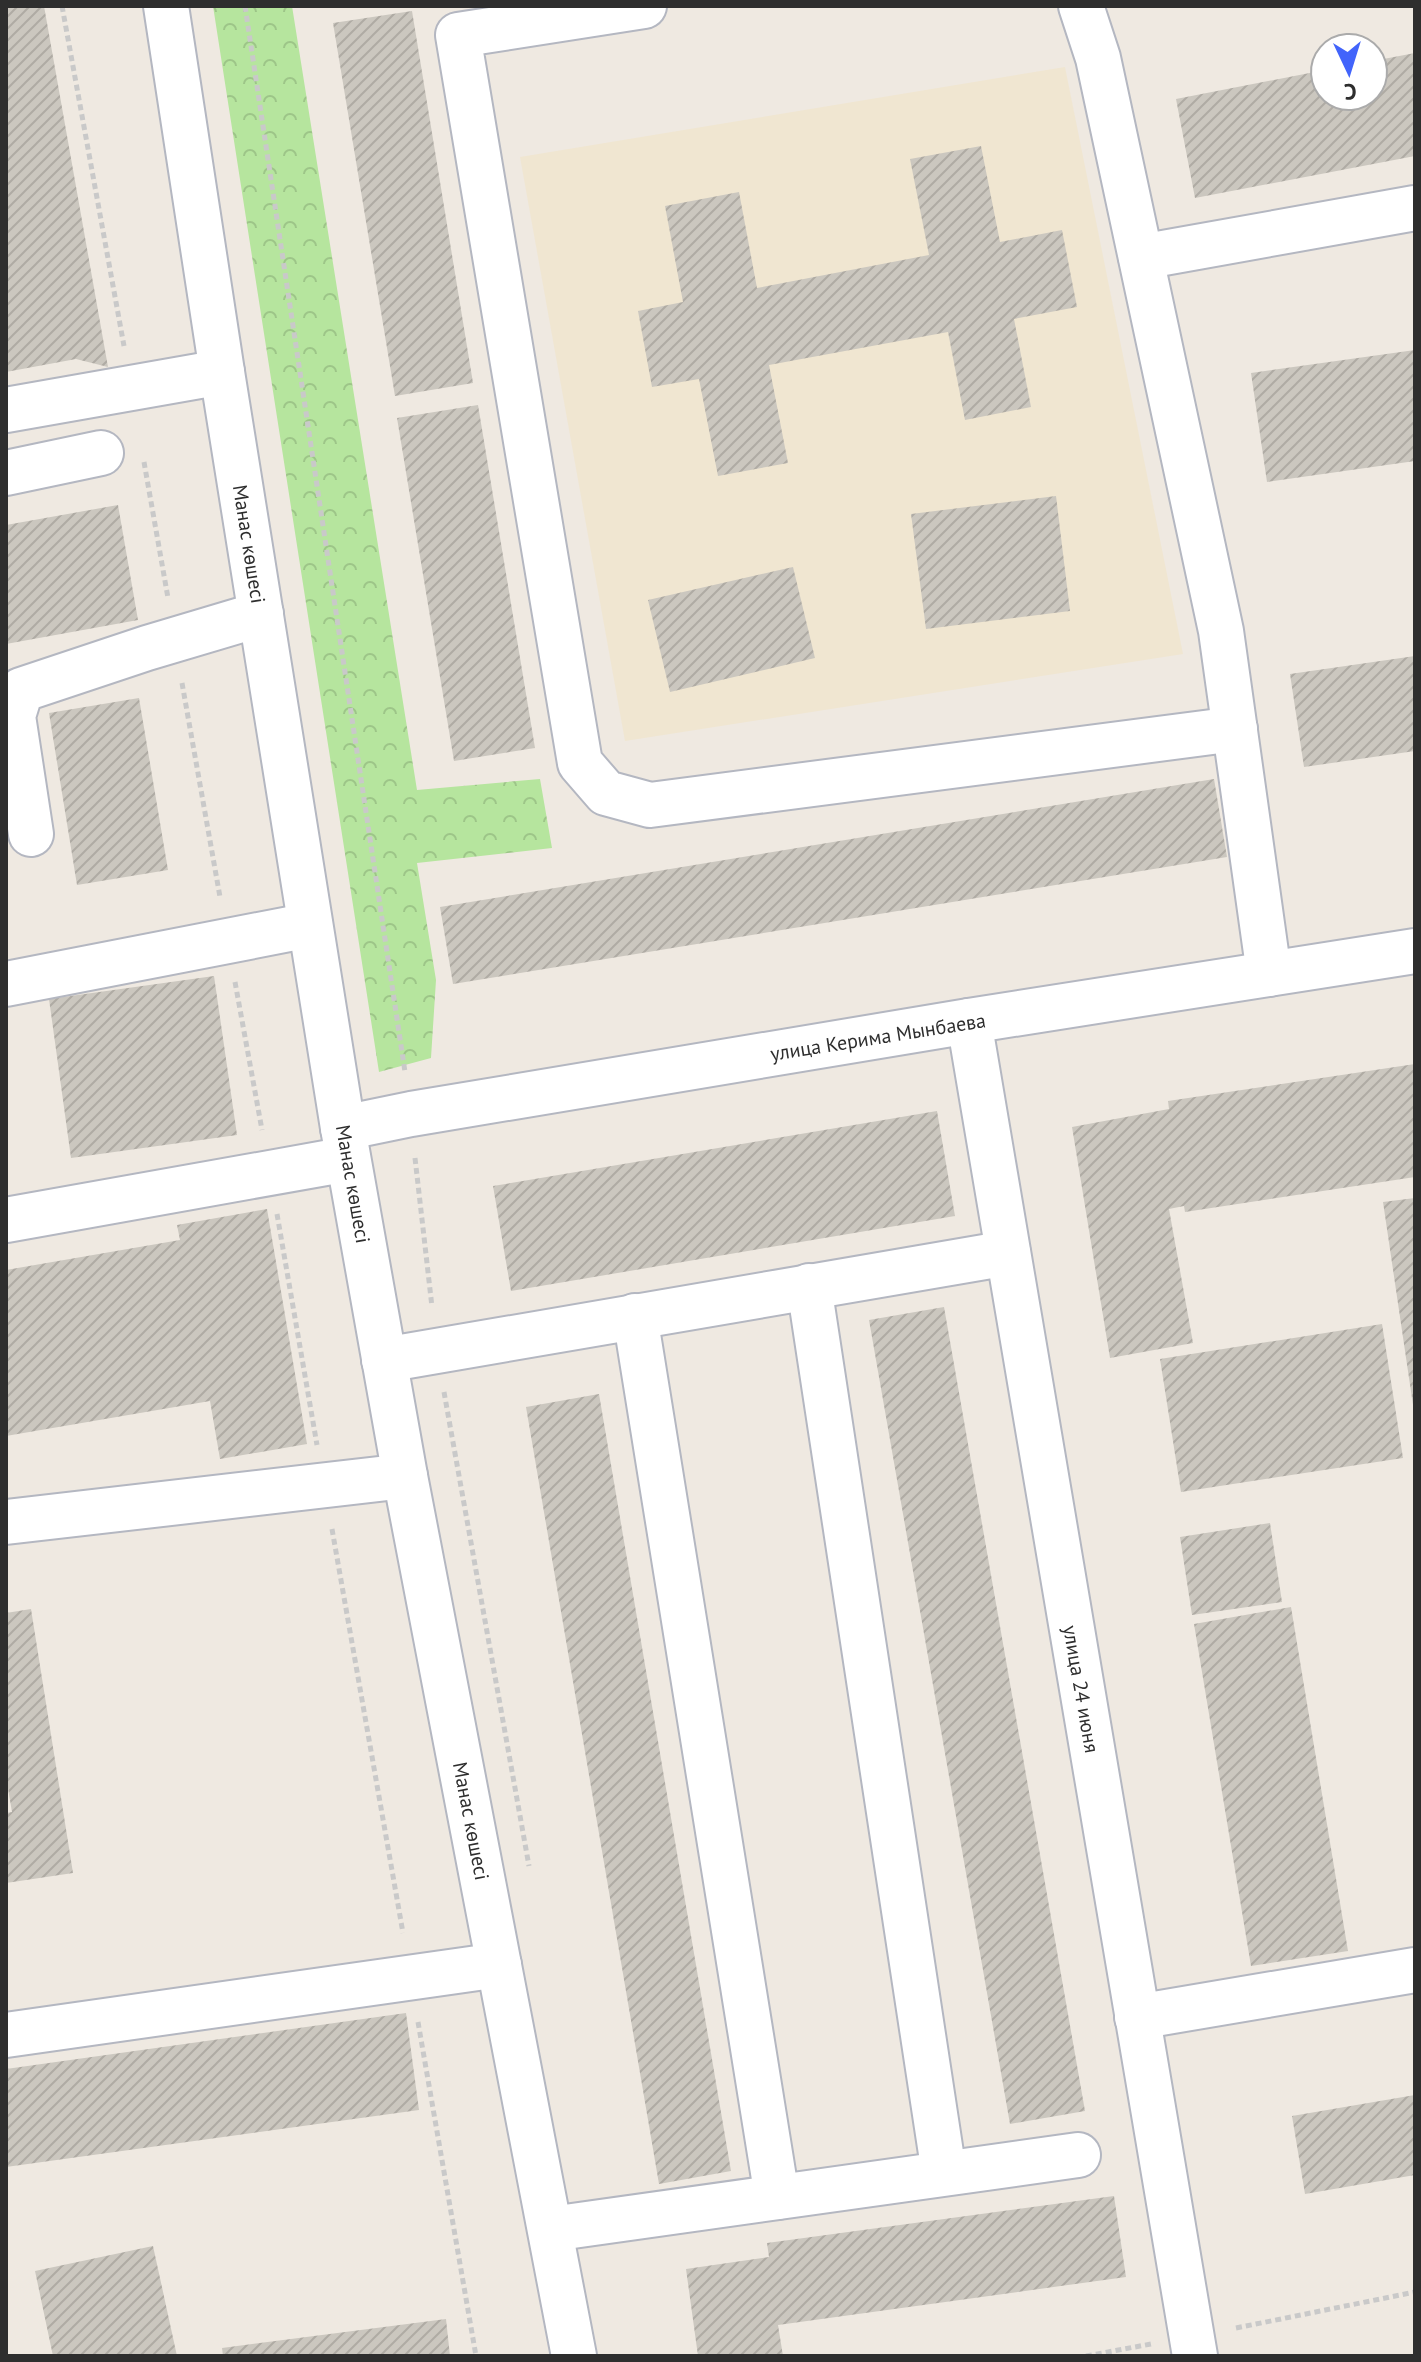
<svg xmlns="http://www.w3.org/2000/svg" width="1421" height="2362" viewBox="0 0 1421 2362" font-family="'PT Sans',sans-serif">
  <defs>
    <pattern id="forest-crowns" width="20" height="18" patternUnits="userSpaceOnUse" patternTransform="scale(2)"><rect width="20" height="18" fill="#b6e59e"/><path d="M2 6a3 3 0 1 1 6 0M12 15a3 3 0 1 1 6 0" fill="none" stroke="#9dc588"/></pattern>
    <pattern id="building-hatch" width="6" height="6" patternUnits="userSpaceOnUse" patternTransform="scale(2)"><rect width="6" height="6" fill="#cbc7bf"/><path d="M-1 1l2-2M0 6l6-6M5 7l2-2" fill="none" stroke="#afaba4"/></pattern>
  </defs>
  <rect width="100%" height="100%" fill="#efe9e1"/>
  <polygon fill="#f0e6d1" points="1065,67 1183,654 625,741 520,157"/>
  <polygon fill="url(#forest-crowns)" points="213,6 292,6 417,790 540,779 552,848 417,863 436,980 431,1058 379,1072"/>
  <g fill="url(#building-hatch)">
    <polygon points="6,6 44,6 108,367 76,359 6,372"/>
    <polygon points="412,11 473,383 395,396 333,23"/>
    <polygon points="1415,53 1415,156 1195,198 1176,99 1325,70 1325,96 1373,96 1373,61"/>
    <polygon points="981,146 1000,242 1062,230 1077,307 1014,319 1031,407 965,420 948,332 769,365 788,463 718,476 699,379 652,387 638,311 683,302 665,206 739,192 757,288 929,255 910,159"/>
    <polygon points="1415,350 1415,461 1267,482 1251,373"/>
    <polygon points="478,405 535,748 454,761 397,418"/>
    <polygon points="1056,496 1070,611 926,629 911,514"/>
    <polygon points="118,505 138,620 6,644 6,525"/>
    <polygon points="793,567 815,658 670,692 648,600"/>
    <polygon points="1415,656 1415,751 1304,767 1290,674"/>
    <polygon points="139,698 168,870 77,885 49,713"/>
    <polygon points="1214,779 1227,857 453,984 440,907"/>
    <polygon points="214,976 237,1135 71,1158 49,999"/>
    <polygon points="1415,1064 1415,1177 1185,1212 1184,1206 1169,1209 1193,1343 1110,1358 1072,1127 1169,1109 1168,1101"/>
    <polygon points="937,1111 955,1216 511,1291 493,1186"/>
    <polygon points="1415,1198 1415,1405 1413,1405 1383,1202"/>
    <polygon points="267,1209 307,1444 220,1459 210,1401 6,1436 6,1270 180,1240 177,1225"/>
    <polygon points="944,1307 1085,2111 1010,2124 869,1320"/>
    <polygon points="1382,1324 1403,1458 1181,1492 1160,1359"/>
    <polygon points="599,1394 731,2171 659,2184 526,1407"/>
    <polygon points="1270,1523 1282,1602 1192,1615 1180,1537"/>
    <polygon points="1291,1607 1348,1951 1251,1966 1194,1624"/>
    <polygon points="31,1609 73,1873 6,1883 6,1813 12,1812 6,1777 6,1613"/>
    <polygon points="406,2013 419,2110 6,2167 6,2069"/>
    <polygon points="1415,2095 1415,2175 1305,2194 1292,2116"/>
    <polygon points="1114,2196 1126,2277 778,2325 783,2356 698,2356 686,2269 769,2257 767,2243"/>
    <polygon points="153,2246 177,2356 53,2356 35,2271"/>
    <polygon points="446,2319 450,2356 223,2356 222,2348"/>
  </g>
  <g fill="none" stroke-linecap="round" stroke-linejoin="round">
    <defs>
      <g id="minor">
        <polyline points="166,6 222,372 343,1128 405,1476 574,2356"/>
        <polyline points="644,6 458,35 580,763 606,793 650,805 1235,729"/>
        <polyline points="1081,6 1098,58 1221,631 1269,974"/>
        <polyline points="1141,257 1415,208"/>
        <polyline points="6,410 222,372"/>
        <polyline points="6,473 101,453"/>
        <polyline points="31,834 13,716 21,690 147,648 261,614"/>
        <polyline points="6,984 310,925"/>
        <polyline points="969,1021 1195,2356"/>
        <polyline points="343,1128 411,1114 969,1021 1415,951"/>
        <polyline points="6,1220 348,1159"/>
        <polyline points="809,1286 944,2173"/>
        <polyline points="635,1316 777,2197"/>
        <polyline points="384,1360 1008,1253"/>
        <polyline points="6,1522 405,1476"/>
        <polyline points="1137,2017 1415,1970"/>
        <polyline points="6,2035 499,1965"/>
        <polyline points="551,2229 1078,2155"/>
      </g>
    </defs>
    <use href="#minor" stroke="#b4b7c1" stroke-width="48"/>
    <g stroke="#c9c9c9" stroke-width="5" stroke-dasharray="6 4" stroke-linecap="butt">
      <polyline points="62,6 124,346"/>
      <polyline points="245,6 405,1072"/>
      <polyline points="144,462 168,598"/>
      <polyline points="182,683 220,897"/>
      <polyline points="235,982 262,1130"/>
      <polyline points="415,1158 432,1307"/>
      <polyline points="277,1214 317,1445"/>
      <polyline points="444,1392 529,1866"/>
      <polyline points="332,1529 403,1933"/>
      <polyline points="418,2022 476,2356"/>
      <polyline points="1236,2328 1415,2292"/>
      <polyline points="1086,2356 1151,2344"/>
    </g>
    <use href="#minor" stroke="#fff" stroke-width="44"/>
  </g>
  <g text-anchor="middle" stroke-width="6" stroke-linejoin="round" paint-order="stroke">
    <g font-size="20" fill="#2e2e2e" stroke="#fff">
      <text transform="translate(249 544) rotate(81)" y="7">Манас көшесі</text>
      <text transform="translate(878 1037) rotate(-9)" y="7">улица Керима Мынбаева</text>
      <text transform="translate(353 1184) rotate(80)" y="7">Манас көшесі</text>
      <text transform="translate(1081 1689) rotate(80)" y="7">улица 24 июня</text>
      <text transform="translate(471 1821) rotate(79)" y="7">Манас көшесі</text>
    </g>
  </g>
  <rect width="1421" height="2362" fill="none" stroke="#2e2e2e" stroke-width="16"/>
  <g transform="translate(1349 72) rotate(176)"><circle r="38" fill="#ffffff" stroke="#ababab" stroke-width="2"/>
  <path d="M0-6L14 30L0 20L-14 30Z" fill="#4264fb"/>
  <text y="-12" font-size="22" font-weight="bold" text-anchor="middle" fill="#2e2e2e">С</text>
  </g>
</svg>
